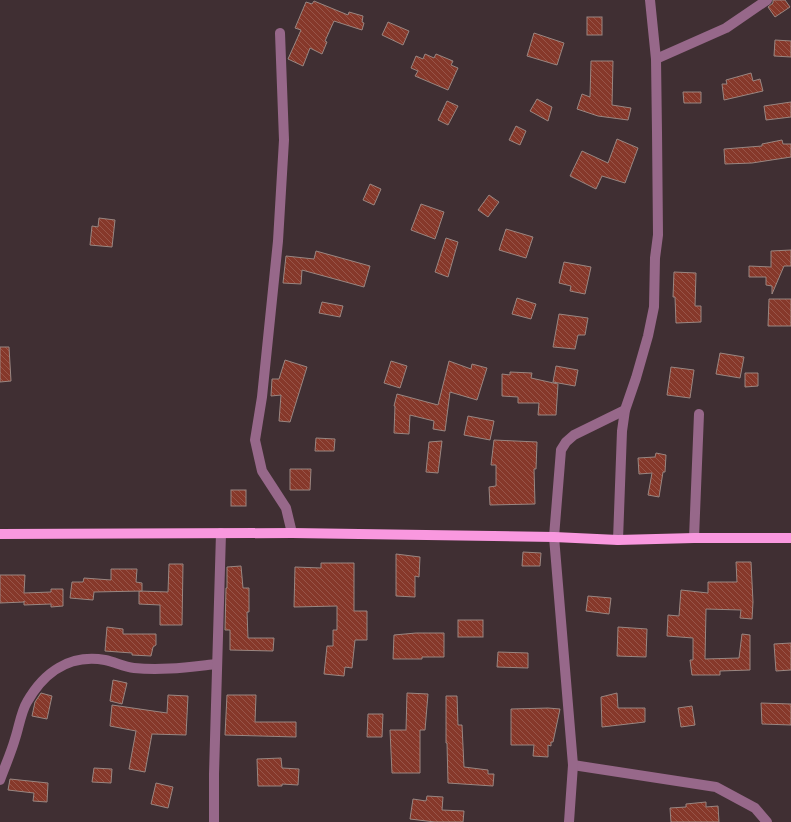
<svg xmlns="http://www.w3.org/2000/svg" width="791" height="822" viewBox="0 0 791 822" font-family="Spectral,serif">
  <defs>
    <pattern id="building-back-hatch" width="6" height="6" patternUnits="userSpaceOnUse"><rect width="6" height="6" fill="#86382a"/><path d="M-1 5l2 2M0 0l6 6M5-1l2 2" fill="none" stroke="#985549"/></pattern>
  </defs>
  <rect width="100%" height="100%" fill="#402f33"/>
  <g fill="url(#building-back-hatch)" stroke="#998681">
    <polygon points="773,0 785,0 790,7 775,17 768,7 773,3"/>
    <polygon points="314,1 348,15 349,12 363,16 362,22 364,23 362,30 334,21 325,41 327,42 322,54 310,48 303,66 288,59 301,30 295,28 306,2 312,4"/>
    <rect x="587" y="17" width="15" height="18"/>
    <polygon points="388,22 409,31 403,45 382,35"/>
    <polygon points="534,33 564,43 557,65 527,56"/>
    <polygon points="775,40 791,41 791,57 774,56"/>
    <polygon points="425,54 434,58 436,54 453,61 451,65 458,68 448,90 415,76 418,71 411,68 416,56 423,59"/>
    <polygon points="591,61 613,61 612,105 631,108 628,120 598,116 577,109 582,94 590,97"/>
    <polygon points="751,73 753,81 760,79 763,91 724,100 722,84 727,84 726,80"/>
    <polygon points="683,92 701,92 701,103 684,103"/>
    <polygon points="537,99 552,107 548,121 530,111"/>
    <polygon points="447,101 458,106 448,125 438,120"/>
    <polygon points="791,102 791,117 766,120 764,106"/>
    <polygon points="516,126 526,131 520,145 509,140"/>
    <polygon points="617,139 638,148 625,183 602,176 596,189 570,176 582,151 608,163"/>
    <polygon points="782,140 783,144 791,144 791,157 752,163 725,164 724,149 762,146 762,144"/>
    <polygon points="370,184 381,189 374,205 363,200"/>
    <polygon points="489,195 499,202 488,217 478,210"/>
    <polygon points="421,204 444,212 435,239 411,230"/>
    <polygon points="99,218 115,220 112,247 90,245 92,226 98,227"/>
    <polygon points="506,229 533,237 526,258 499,250"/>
    <polygon points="446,238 458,242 448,277 435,272"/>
    <polygon points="791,250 791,266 784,266 772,294 772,286 766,285 766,277 749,277 749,266 771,267 771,251"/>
    <polygon points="316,251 370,266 364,287 302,270 301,284 283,283 286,256 314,259"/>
    <polygon points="564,262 591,267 585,294 570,291 571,286 559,283"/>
    <polygon points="674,272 696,273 695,306 701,306 701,322 676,323 675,297 673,297"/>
    <polygon points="517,298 536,304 531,319 512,314"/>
    <polygon points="769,299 791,299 791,326 768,326"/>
    <polygon points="322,302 343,306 340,317 319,313"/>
    <polygon points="559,314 588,318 585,335 578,335 575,349 553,347"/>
    <polygon points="0,347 9,347 11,381 0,382"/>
    <polygon points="720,353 744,357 740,378 716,374"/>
    <polygon points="285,360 307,367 290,422 279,421 281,395 271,396 272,379 279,379"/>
    <polygon points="391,361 407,366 400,388 384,383"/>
    <polygon points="449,361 471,369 472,364 487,368 477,400 450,392 445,431 433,429 434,421 410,415 409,434 394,433 395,406 394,406 397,394 438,405"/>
    <polygon points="556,366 578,370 575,386 553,382"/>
    <polygon points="671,367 694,370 690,398 667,395"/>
    <polygon points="510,372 532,373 531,378 558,384 556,415 538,415 539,403 518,403 518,397 502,396 502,374 510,375"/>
    <polygon points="745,373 758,373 758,386 745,387"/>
    <polygon points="468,416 494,421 490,440 464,435"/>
    <polygon points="316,438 335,439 334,451 315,451"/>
    <polygon points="494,440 537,442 536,469 534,469 535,504 490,505 489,487 496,486 496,465 491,465"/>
    <polygon points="442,441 438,473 426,472 429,442"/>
    <polygon points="656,453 666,455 665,472 663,472 659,497 648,495 652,473 639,474 638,458 655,457"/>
    <polygon points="290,469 311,469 310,490 290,490"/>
    <rect x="231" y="490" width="15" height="16"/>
    <polygon points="523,552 541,553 540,566 522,566"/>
    <polygon points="396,554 420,557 419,577 415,576 415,597 396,596"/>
    <polygon points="736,562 751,562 753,602 752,619 740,618 741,610 706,609 705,659 739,658 742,634 750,635 750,670 720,671 720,675 692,675 690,660 693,660 693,638 667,636 668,615 679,616 681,590 708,593 708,582 737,582"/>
    <polygon points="321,563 354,563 354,611 367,611 367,640 355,640 352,668 345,667 344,676 324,674 327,646 333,646 333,630 337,630 337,606 294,607 295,567 321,568"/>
    <polygon points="169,564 183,564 182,625 160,625 160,605 139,604 139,591 168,592"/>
    <polygon points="241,566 243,588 249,588 249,612 247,612 248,638 274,638 273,651 230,650 230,630 225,630 226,588 227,588 227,567"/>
    <polygon points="111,569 137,569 136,582 142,583 142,591 94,592 93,600 70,598 72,582 83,582 84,578 111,580"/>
    <polygon points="0,575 25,575 24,593 51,592 51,589 63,589 63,606 51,607 51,604 24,605 24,601 24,602 0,603"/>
    <polygon points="588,596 611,598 609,614 586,611"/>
    <rect x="458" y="620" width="25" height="17"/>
    <polygon points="107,627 123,629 123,634 156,634 156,645 153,647 151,656 132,655 132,653 105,651"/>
    <polygon points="618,627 647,629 646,657 617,656"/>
    <polygon points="416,633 444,633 444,657 422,657 422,659 393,659 394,635"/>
    <polygon points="791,643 791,670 776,671 774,644"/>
    <polygon points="498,652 528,653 528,668 497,667"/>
    <polygon points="113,680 127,683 122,704 110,701"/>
    <polygon points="41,693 52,696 47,719 32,716 35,702"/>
    <polygon points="407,693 428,694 425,730 420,730 420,773 392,773 390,730 406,730"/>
    <polygon points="617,693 618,708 645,708 645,722 602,727 601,697"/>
    <polygon points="168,695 188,696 186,735 152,734 145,772 129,769 136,731 110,726 112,705 167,713"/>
    <polygon points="227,695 256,695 255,722 296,722 296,737 225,735"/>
    <polygon points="446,696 457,696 458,725 462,725 464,767 488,770 488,774 494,774 493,786 448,783 447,743 446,743"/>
    <polygon points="761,703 791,704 791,725 762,724"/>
    <polygon points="692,706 695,725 681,727 678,708"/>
    <polygon points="548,708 560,709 553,742 551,742 551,746 548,745 548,757 533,756 534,745 511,745 511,709"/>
    <polygon points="368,714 383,714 382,737 367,737"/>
    <polygon points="281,758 282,768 299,769 298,785 282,784 282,786 258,786 257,759"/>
    <polygon points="94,768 112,769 111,783 92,782"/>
    <polygon points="10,779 48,783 47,802 33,801 34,793 8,790"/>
    <polygon points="156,783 173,787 168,808 151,804"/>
    <polygon points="427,796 443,797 442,810 464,811 463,822 435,822 410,819 413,799 426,801"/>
    <polygon points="706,802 706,807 718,806 719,822 671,822 670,808 686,807 686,804"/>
  </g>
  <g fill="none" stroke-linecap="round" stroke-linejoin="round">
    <g stroke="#97688a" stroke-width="10">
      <polyline points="280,33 284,140 278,241 262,397 255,440 262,471 286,508 292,533"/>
      <polyline points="656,59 726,28 767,0"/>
      <polyline points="694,538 699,414"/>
      <polyline points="618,540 622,431 625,410 636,378 648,336 654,307 655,258 658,235 657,132 656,59 650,0"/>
      <polyline points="573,765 716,787 755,808 767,822"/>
      <path d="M0,780C5,766 11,753 15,739C19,727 21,712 27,702C44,672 70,654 105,660C115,662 124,667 134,668C162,671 189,667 217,664"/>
      <polyline points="214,822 214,774 221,533"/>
      <polyline points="569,822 573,765 554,537 561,450 566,442 574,435 625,410"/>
    </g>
    <polyline stroke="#f998df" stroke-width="10" points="0,534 292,533 554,537 618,540 694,538 791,538"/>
  </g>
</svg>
